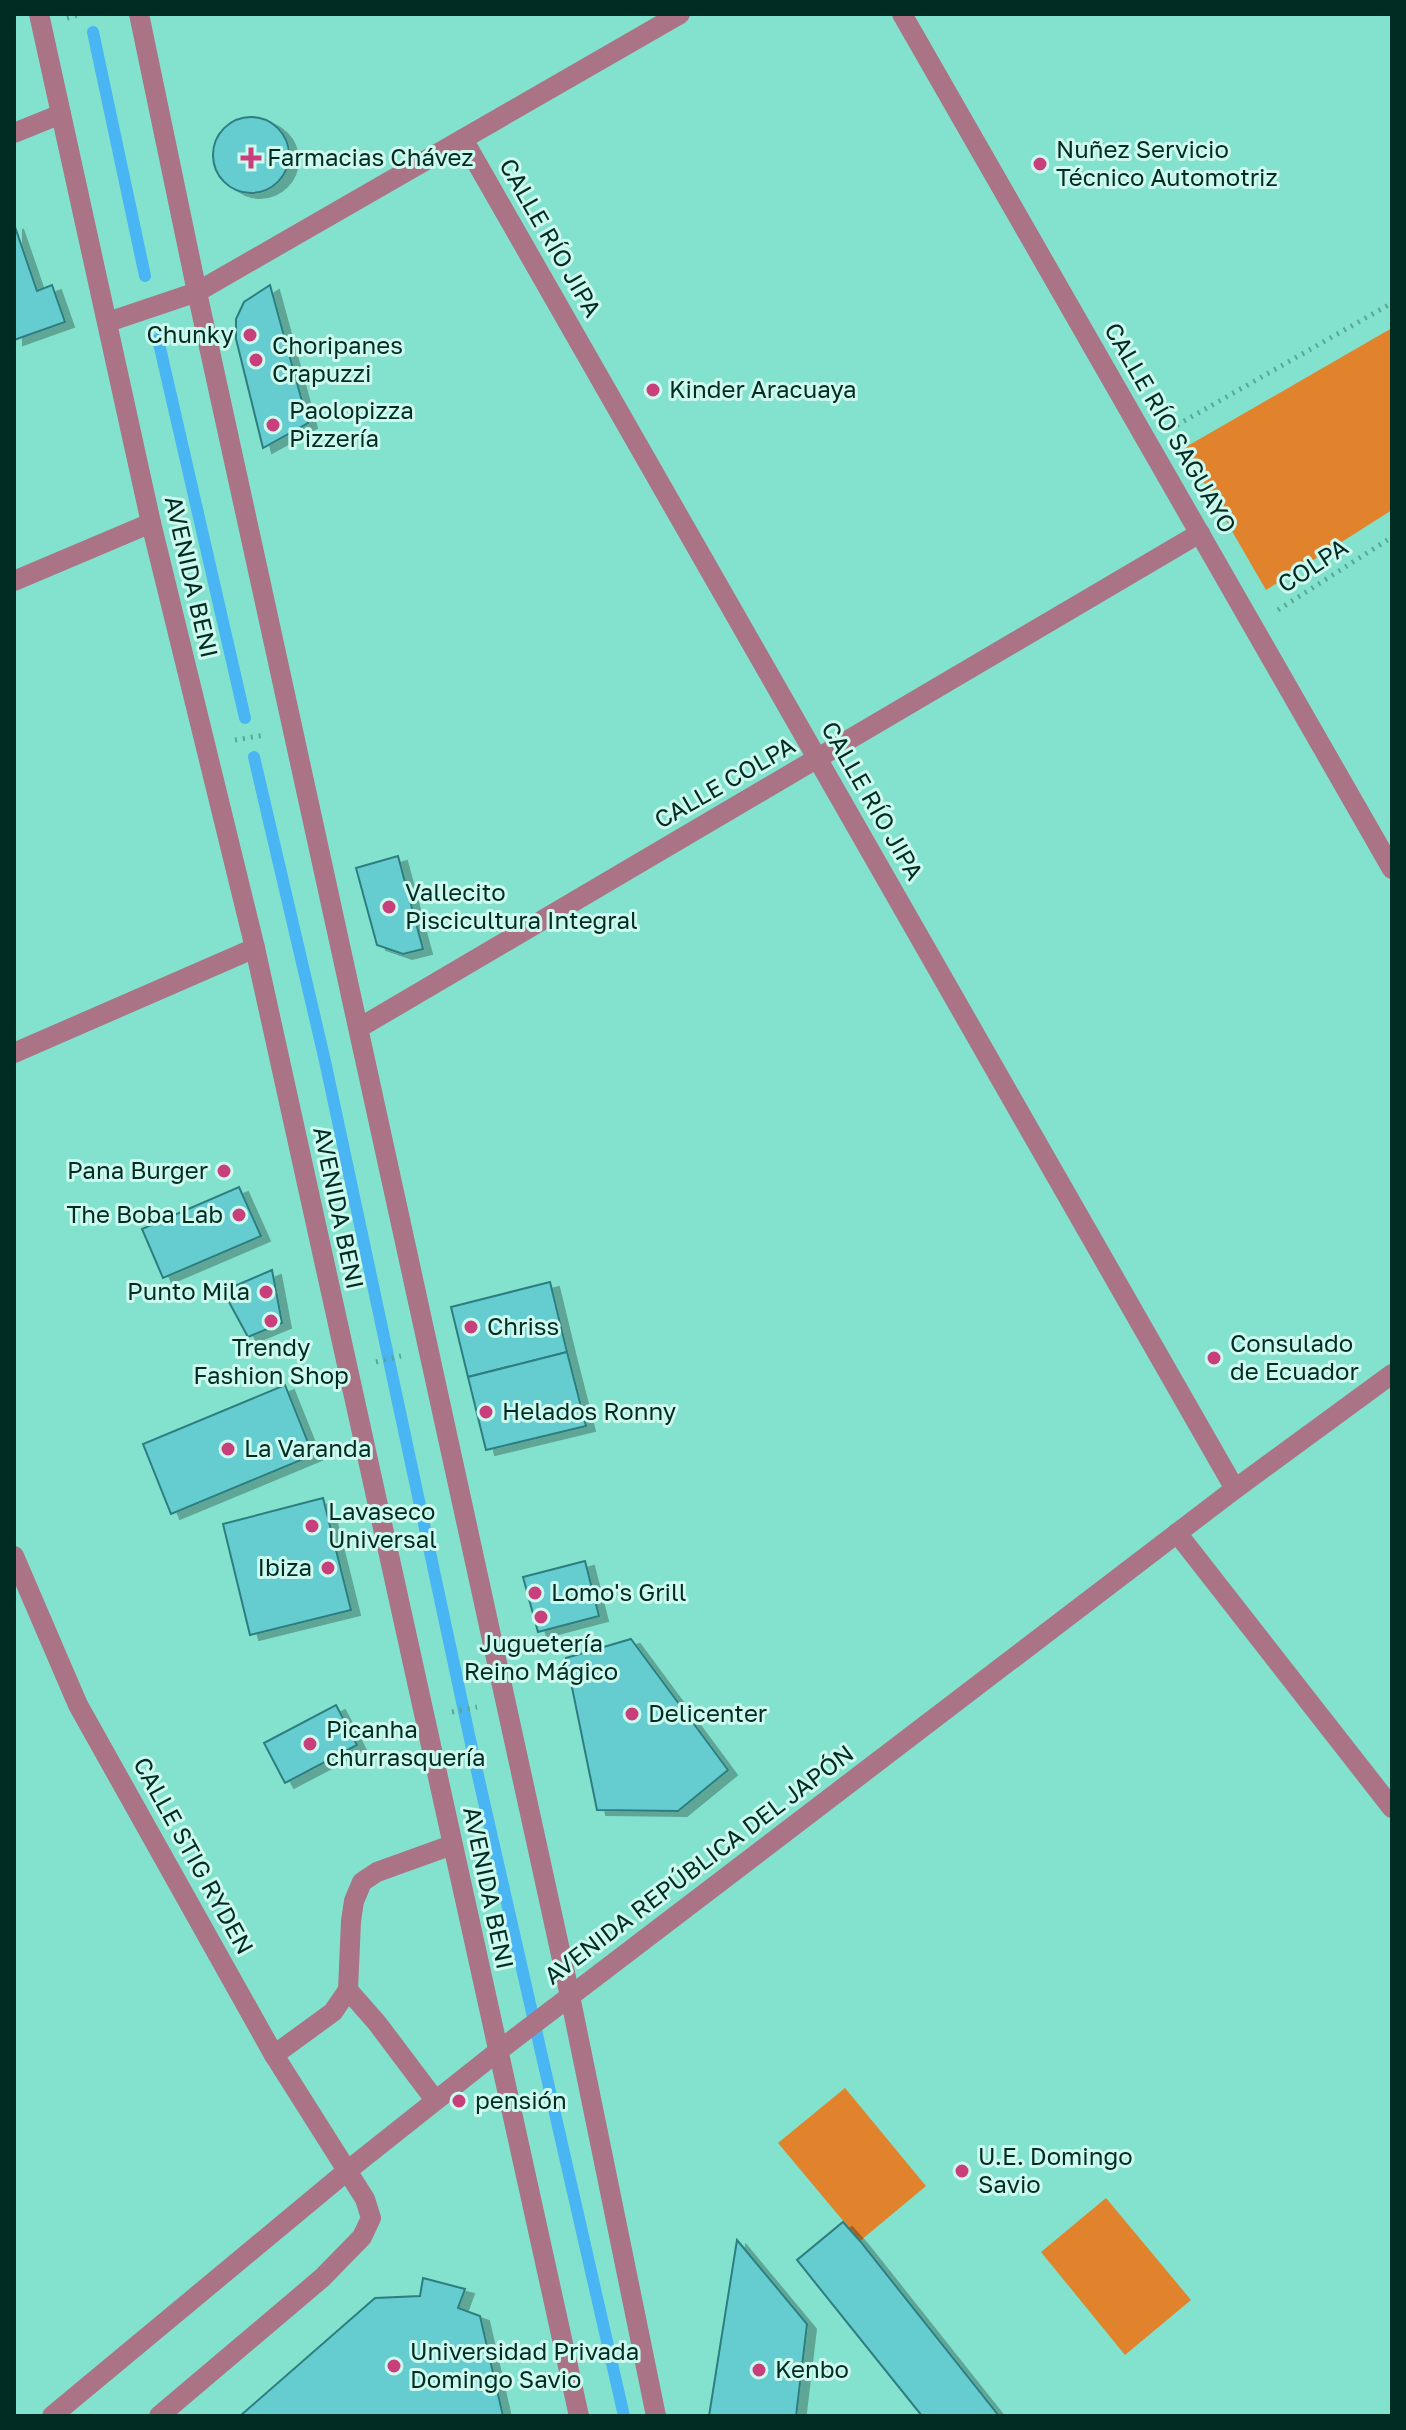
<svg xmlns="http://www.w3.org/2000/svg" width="1406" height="2430" viewBox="0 0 1406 2430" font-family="'Golos Text',sans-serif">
  <defs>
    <filter id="shadow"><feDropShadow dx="9" dy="5" stdDeviation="0" flood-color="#0004"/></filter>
  </defs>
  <rect width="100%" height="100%" fill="#83e2cd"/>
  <g fill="#e1832d">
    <polygon points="1392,328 1392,510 1266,590 1184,448"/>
    <polygon points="845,2088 926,2186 860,2241 778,2143"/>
    <polygon points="1106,2198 1191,2300 1125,2355 1041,2252"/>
  </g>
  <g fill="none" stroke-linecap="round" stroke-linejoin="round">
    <g stroke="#4ab5f3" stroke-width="12">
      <polyline points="93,32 145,276"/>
      <polyline points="158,339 245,718"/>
      <polyline points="254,757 325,1061 474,1758 624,2416"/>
    </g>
  </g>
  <g fill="#65cccf" stroke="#2d7e80" stroke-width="2" filter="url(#shadow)">
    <circle cx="251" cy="155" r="38"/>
    <polygon points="14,224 37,291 52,285 65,322 14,340"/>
    <polygon points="270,285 308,423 263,448 236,339 236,319 244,302"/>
    <polygon points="398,856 423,949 403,954 377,945 356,868"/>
    <polygon points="239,1187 261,1236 163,1278 142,1229"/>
    <polygon points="272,1270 282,1323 248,1337 223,1291"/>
    <polygon points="550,1282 567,1352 468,1377 451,1307"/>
    <polygon points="567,1352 586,1426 486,1450 468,1377"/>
    <polygon points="285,1385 313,1455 171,1514 143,1444"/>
    <polygon points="323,1498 351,1610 250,1635 223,1524"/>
    <polygon points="585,1561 599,1616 538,1632 523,1577"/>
    <polygon points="631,1639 728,1770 678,1811 597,1810 566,1658"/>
    <polygon points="336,1705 357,1745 285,1783 264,1743"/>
    <polygon points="843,2222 860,2241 999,2416 922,2416 797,2260"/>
    <polygon points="737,2240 807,2324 796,2416 709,2416"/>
    <polygon points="423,2278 465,2289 458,2308 480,2316 503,2416 240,2416 375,2298 420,2296"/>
  </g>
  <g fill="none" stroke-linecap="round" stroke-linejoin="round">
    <g stroke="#58a796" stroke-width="5" stroke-dasharray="2 6" stroke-linecap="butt">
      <polyline points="67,18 82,14"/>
      <polyline points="1170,429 1392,303"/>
      <polyline points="1278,610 1392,537"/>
      <polyline points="235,740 265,735"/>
      <polyline points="376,1362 401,1356"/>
      <polyline points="452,1712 477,1707"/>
    </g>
    <g stroke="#ab7386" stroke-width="20">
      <polyline points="39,14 151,523 255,948 579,2416"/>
      <polyline points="139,14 197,292 570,1996 656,2416"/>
      <polyline points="902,14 1392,869"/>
      <polyline points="14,133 61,114"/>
      <polyline points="463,139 1235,1489"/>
      <polyline points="108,322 197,292 680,14"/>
      <polyline points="14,581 151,523"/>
      <polyline points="359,1028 1200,533"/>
      <polyline points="14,1053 255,948"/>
      <polyline points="1177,1533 1392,1808"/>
      <polyline points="14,1556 78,1705 274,2055 365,2199 371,2218 362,2237 322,2278 159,2416"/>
      <polyline points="348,1990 377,2023 435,2100"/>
      <polyline points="274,2055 333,2012 348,1990 351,1921 354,1901 362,1882 377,1872 452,1845"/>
      <polyline points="52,2416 347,2171 497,2052 1235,1489 1392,1374"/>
    </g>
  </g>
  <g fill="#c83f7b" stroke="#cdf9ee" stroke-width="3">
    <path d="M247 146h8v8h8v8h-8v8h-8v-8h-8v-8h8z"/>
    <circle cx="1040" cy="164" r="8"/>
    <circle cx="250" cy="335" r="8"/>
    <circle cx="256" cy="360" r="8"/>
    <circle cx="653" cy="390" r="8"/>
    <circle cx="273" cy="425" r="8"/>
    <circle cx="389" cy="907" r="8"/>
    <circle cx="224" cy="1171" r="8"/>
    <circle cx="239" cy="1215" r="8"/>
    <circle cx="266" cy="1292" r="8"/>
    <circle cx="271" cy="1321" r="8"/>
    <circle cx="471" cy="1327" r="8"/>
    <circle cx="1214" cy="1358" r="8"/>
    <circle cx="486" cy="1412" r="8"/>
    <circle cx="228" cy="1449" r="8"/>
    <circle cx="312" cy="1526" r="8"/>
    <circle cx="328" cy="1568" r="8"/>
    <circle cx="535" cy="1593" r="8"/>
    <circle cx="541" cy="1617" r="8"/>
    <circle cx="632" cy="1714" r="8"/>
    <circle cx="310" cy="1744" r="8"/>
    <circle cx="459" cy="2101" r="8"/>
    <circle cx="962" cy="2171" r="8"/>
    <circle cx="394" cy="2366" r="8"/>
    <circle cx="759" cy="2370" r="8"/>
  </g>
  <g text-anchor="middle" stroke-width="6" stroke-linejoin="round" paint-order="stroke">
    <g font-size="24" fill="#002c24" stroke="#cdf9ee" text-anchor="start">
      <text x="1056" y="158">Nuñez Servicio<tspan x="1056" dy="28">Técnico Automotriz</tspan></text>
      <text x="267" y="166">Farmacias Chávez</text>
      <text x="234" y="343" text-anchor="end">Chunky</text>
      <text x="272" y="354">Choripanes<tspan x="272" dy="28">Crapuzzi</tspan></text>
      <text x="669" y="398">Kinder Aracuaya</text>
      <text x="289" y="419">Paolopizza<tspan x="289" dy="28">Pizzería</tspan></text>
      <text x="405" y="901">Vallecito<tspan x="405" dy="28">Piscicultura Integral</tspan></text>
      <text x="208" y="1179" text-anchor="end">Pana Burger</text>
      <text x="223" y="1223" text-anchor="end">The Boba Lab</text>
      <text x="250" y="1300" text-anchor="end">Punto Mila</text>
      <text x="487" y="1335">Chriss</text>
      <text x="1230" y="1352">Consulado<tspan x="1230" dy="28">de Ecuador</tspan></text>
      <text x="271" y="1356" text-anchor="middle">Trendy<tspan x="271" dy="28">Fashion Shop</tspan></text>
      <text x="502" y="1420">Helados Ronny</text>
      <text x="244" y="1457">La Varanda</text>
      <text x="328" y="1520">Lavaseco<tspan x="328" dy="28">Universal</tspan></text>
      <text x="312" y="1576" text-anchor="end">Ibiza</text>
      <text x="551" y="1601">Lomo's Grill</text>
      <text x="541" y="1652" text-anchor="middle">Juguetería<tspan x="541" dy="28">Reino Mágico</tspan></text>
      <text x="648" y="1722">Delicenter</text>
      <text x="326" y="1738">Picanha<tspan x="326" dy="28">churrasquería</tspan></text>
      <text x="475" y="2109">pensión</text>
      <text x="978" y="2165">U.E. Domingo<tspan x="978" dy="28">Savio</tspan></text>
      <text x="410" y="2360">Universidad Privada<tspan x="410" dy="28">Domingo Savio</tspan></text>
      <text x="775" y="2378">Kenbo</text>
    </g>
    <g font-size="24" fill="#002c24" stroke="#cdf9ee">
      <text transform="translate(550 238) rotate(60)" y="8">CALLE RÍO JIPA</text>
      <text transform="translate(1170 428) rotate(60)" y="8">CALLE RÍO SAGUAYO</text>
      <text transform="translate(1313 566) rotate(-33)" y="8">COLPA</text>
      <text transform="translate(191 577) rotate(77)" y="8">AVENIDA BENI</text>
      <text transform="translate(725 783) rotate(-30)" y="8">CALLE COLPA</text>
      <text transform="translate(872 801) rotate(60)" y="8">CALLE RÍO JIPA</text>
      <text transform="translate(338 1208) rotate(78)" y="8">AVENIDA BENI</text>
      <text transform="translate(193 1856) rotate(61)" y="8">CALLE STIG RYDEN</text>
      <text transform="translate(699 1865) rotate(-37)" y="8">AVENIDA REPÚBLICA DEL JAPÓN</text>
      <text transform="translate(488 1888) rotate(78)" y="8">AVENIDA BENI</text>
    </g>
  </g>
  <rect width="1406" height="2430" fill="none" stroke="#002c24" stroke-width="32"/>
</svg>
